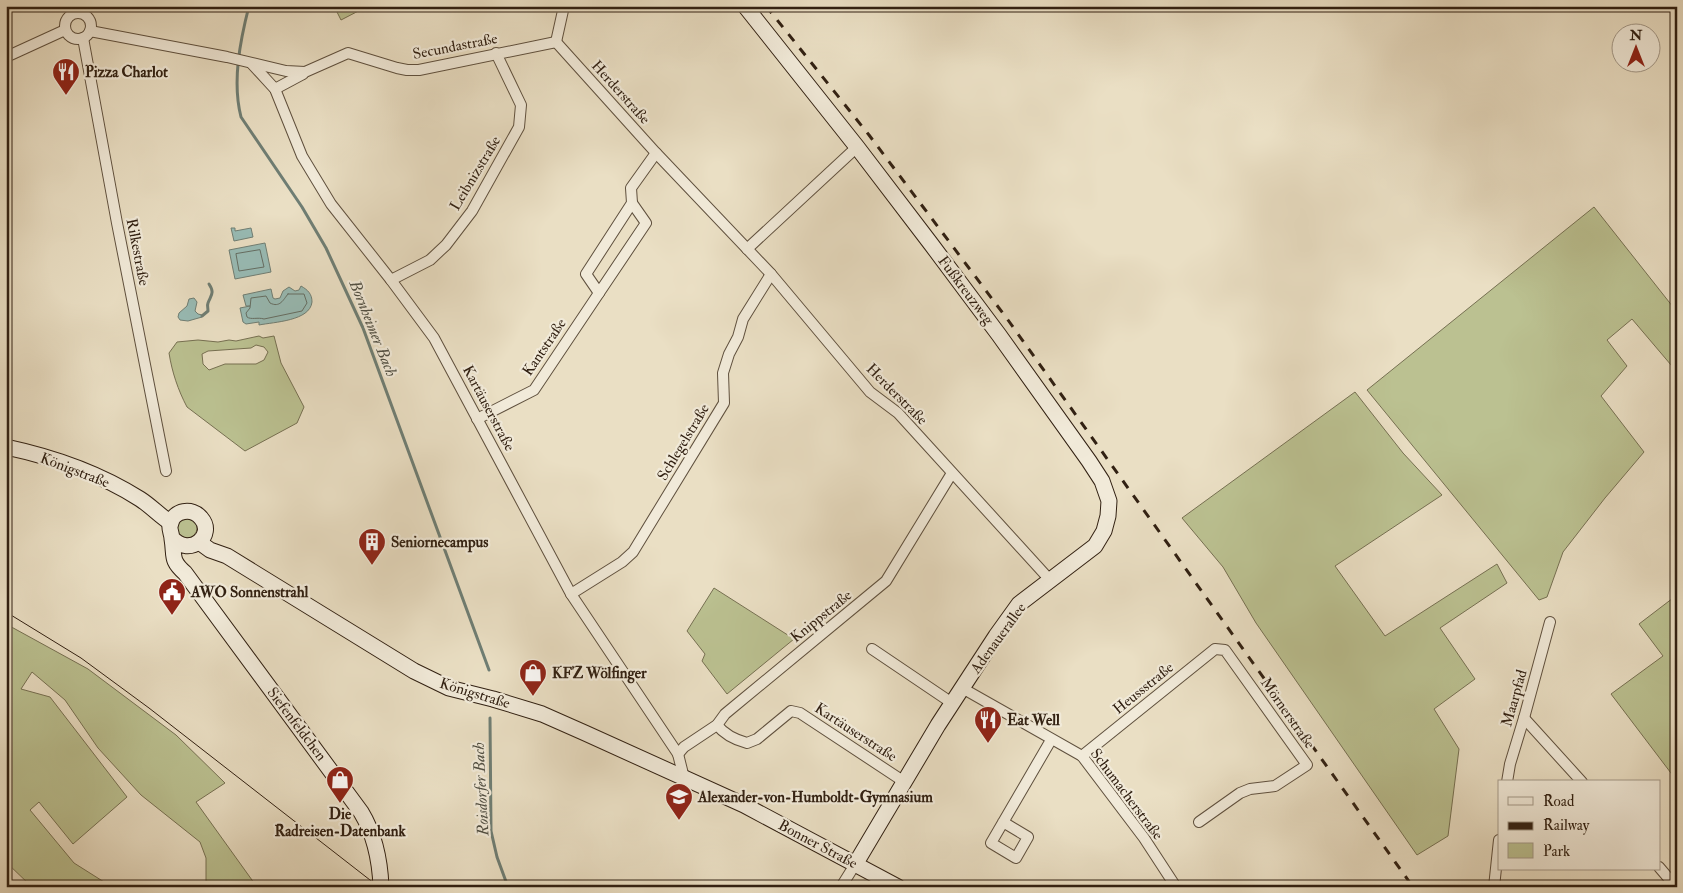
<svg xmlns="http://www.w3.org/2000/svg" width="1683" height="893" viewBox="0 0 1683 893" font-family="'IM FELL Double Pica',serif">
  <rect width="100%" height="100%" fill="#eadfc4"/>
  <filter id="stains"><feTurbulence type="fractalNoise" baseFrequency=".004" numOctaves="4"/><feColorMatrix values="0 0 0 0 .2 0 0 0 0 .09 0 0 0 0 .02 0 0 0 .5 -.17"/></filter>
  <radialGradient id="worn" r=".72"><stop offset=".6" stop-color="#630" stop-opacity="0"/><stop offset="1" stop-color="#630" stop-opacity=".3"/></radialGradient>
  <g fill="#bbc191" stroke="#767052" fill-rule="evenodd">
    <polygon points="334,6 368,6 341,20"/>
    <polygon points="1594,207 1677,312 1677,372 1632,319 1607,340 1627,366 1601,396 1644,452 1605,498 1563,552 1547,597 1539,600 1367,390"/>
    <path d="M259,336L263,338L274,336L281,363L304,407L297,423L245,451L187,407C178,390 172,372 169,353L177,342L198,340L218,342L229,340L236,341ZM256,345L264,347L268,352L264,360L256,364H225L209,370L203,364L202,354L208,351L251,348Z"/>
    <polygon points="1355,392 1403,453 1442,495 1335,566 1385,636 1497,564 1507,583 1440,628 1475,679 1434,709 1459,749 1448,836 1417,855 1256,623 1223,567 1182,518"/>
    <circle cx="187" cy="528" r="10"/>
    <polygon points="714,588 794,639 727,694 702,661 705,654 687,631"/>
    <polygon points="1677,595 1677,781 1611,694 1663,656 1639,624"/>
    <polygon points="6,624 88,669 176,735 225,783 196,802 257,887 203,887 206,882 206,858 200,842 141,795 98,748 65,700 32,672 21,689 50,697 127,797 73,844 39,802 30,810 74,863 112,887 32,887 6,862"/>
  </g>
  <g fill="#98bcb6" stroke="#6f7e74">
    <polygon points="231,228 235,228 235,231 251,228 253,237 234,241"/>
    <polygon points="265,243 271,272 235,279 229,250"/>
    <path d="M301,286C308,290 312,294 312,302C310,321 274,322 259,325V322L246,324L243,322L240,308L250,306H246L243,295L271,289L273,298L275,299L280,298L283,291L289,287L295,291L299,290Z"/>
    <polygon points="194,298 197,302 195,311 198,314 202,315 202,317 188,321 180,320 178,317 179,313 187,306 189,299"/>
  </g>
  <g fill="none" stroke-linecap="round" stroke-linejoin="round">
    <g stroke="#646e64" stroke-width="1">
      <polygon points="260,250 264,267 239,271 236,254"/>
      <path d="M288,294H304L307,303L302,311L264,319C258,317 251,320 247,317L246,313L250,308L251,298L266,296L270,303C280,308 283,300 288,294Z"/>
    </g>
    <g stroke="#6f7e74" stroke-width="3">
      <path d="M249,6C240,41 232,82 241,117L302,207L326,248L363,328L489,670"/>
      <path d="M202,316L208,311C208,308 207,305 208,303C211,295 215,293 209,284"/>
      <polyline points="490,718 491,831 497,857 508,887"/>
    </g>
    <defs>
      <g id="street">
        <circle cx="78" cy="26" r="13"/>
        <polyline points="90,31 227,57 286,71 305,72 348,53 397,68 407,70 419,70 556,42"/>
        <polyline points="83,38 117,223 166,471"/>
        <polyline points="556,42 656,153 771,274 870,392 898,413 1050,580"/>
        <polyline points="556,42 564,6"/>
        <polyline points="6,57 65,30"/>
        <polyline points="252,64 275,89 302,156 331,204 391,280 434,338 571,594 678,754 684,778"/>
        <polyline points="275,89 303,74"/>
        <polyline points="747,249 857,147"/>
        <polyline points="391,280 430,260 446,245 472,211 519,127 521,105 496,53"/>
        <polyline points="599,293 646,223 632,203"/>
        <polyline points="477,419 534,390 599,293 586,274 632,203 631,188 656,153"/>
        <polyline points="571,594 622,562 633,552 658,511 724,403 723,373 729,354 738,337 743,319 771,274"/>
        <polyline points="872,649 952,703"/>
        <polyline points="962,688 1082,756 1144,838 1176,887"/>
        <polyline points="1524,718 1582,782"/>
        <path d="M717,725C724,734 736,740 747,743L757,739L791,711L800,713L903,781"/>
        <polyline points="678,754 684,747 717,725 725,714 886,581 952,473"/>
        <polyline points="1082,756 1215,649 1225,650 1307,765 1275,786 1250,789 1240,793 1199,822"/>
        <polyline points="1507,782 1510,764 1524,718 1550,622"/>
        <polyline points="1003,822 1028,837 1016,858 991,843 1051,740"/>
        <polyline points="1659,867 1676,887"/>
        <polyline points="841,887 856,863"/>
        <polyline points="1494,887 1499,840"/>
      </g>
      <g id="secondary">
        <polyline points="745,6 857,147 931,244 999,335 1089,461 1102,481 1109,501 1108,516 1104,531 1095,546 1019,604 996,636 938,725 856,863"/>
        <path d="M6,447C53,457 99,473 140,499C151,506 160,516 171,523"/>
        <path d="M172,538C190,558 216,535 201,518C192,507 174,510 170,524C169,530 172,534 172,539C175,556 170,560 185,573L361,812C375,835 380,860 381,887"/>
        <polyline points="199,542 210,550 227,556 414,671 449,688 493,699 542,714 585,733 744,805 898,887"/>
      </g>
    </defs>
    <use href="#street" stroke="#5f503e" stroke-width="12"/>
    <use href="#secondary" stroke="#312012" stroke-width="17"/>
    <use href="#street" stroke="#f1ead9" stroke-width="10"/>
    <use href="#secondary" stroke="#f1ead9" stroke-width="15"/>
    <polyline stroke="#312012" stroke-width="1" points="6,612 81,658 149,708 379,887"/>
    <polyline stroke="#312012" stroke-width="3" stroke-dasharray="9 9" stroke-linecap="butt" points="766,6 869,135 1008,320 1413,887"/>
  </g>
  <defs>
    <symbol id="restaurant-pin" viewBox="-11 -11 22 30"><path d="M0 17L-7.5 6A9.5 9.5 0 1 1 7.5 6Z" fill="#8f2418" stroke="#f1ead9"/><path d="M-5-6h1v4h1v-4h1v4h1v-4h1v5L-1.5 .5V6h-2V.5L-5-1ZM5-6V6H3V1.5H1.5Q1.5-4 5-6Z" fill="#fff"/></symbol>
    <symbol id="building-pin" viewBox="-11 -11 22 30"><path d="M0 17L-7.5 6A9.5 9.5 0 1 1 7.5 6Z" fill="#8f2418" stroke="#f1ead9"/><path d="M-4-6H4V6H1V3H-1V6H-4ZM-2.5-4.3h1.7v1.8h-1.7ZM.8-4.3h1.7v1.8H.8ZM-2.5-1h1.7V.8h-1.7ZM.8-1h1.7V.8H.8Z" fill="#fff"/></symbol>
    <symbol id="civic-pin" viewBox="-11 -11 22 30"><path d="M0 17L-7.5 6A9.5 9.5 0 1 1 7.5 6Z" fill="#8f2418" stroke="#f1ead9"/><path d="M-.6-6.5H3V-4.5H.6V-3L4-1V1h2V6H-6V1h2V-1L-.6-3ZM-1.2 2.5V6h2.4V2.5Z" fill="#fff"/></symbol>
    <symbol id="shop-pin" viewBox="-11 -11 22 30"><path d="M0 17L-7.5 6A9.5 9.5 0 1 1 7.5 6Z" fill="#8f2418" stroke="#f1ead9"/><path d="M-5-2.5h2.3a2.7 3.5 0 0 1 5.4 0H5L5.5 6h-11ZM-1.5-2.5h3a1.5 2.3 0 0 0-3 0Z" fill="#fff"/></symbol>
    <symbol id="school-pin" viewBox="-11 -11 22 30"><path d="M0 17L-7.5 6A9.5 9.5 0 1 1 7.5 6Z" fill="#8f2418" stroke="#f1ead9"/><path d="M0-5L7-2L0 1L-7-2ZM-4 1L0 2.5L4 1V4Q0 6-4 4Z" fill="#fff"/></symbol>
  </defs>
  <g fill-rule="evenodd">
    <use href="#restaurant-pin" x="50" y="56" width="32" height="43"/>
    <use href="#building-pin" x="356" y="526" width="32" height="43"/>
    <use href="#civic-pin" x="156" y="576" width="32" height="43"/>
    <use href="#shop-pin" x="517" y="657" width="32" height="43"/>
    <use href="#restaurant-pin" x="972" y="704" width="32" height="43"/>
    <use href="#shop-pin" x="324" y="764" width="32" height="43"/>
    <use href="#school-pin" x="663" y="781" width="32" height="43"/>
  </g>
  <g text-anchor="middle" stroke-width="4.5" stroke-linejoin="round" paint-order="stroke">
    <g font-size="15" fill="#312012" stroke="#f1ead9">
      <text transform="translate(455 46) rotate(-11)" y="5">Secundastraße</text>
      <text transform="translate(621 92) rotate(48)" y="5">Herderstraße</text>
      <text transform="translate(475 173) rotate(-59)" y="5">Leibnizstraße</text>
      <text transform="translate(138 252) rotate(79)" y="5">Rilkestraße</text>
      <text transform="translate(966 290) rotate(53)" y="5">Fußkreuzweg</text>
      <text transform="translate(544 347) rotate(-56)" y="5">Kantstraße</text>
      <text transform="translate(897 394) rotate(45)" y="5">Herderstraße</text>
      <text transform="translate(489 408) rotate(62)" y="5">Kartäuserstraße</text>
      <text transform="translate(683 442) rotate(-59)" y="5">Schlegelstraße</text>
      <text transform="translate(75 470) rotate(21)" y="5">Königstraße</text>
      <text transform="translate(821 616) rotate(-39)" y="5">Knippstraße</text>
      <text transform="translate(998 638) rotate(-54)" y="5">Adenauerallee</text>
      <text transform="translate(1143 688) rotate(-39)" y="5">Heussstraße</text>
      <text transform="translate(475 693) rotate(17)" y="5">Königstraße</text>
      <text transform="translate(1514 698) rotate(-74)" y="5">Maarpfad</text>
      <text transform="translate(1288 713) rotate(55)" y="5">Mörnerstraße</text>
      <text transform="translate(297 724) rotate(53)" y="5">Siefenfeldchen</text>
      <text transform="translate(856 732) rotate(33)" y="5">Kartäuserstraße</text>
      <text transform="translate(1127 794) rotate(53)" y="5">Schumacherstraße</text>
      <text transform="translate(818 844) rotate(28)" y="5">Bonner Straße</text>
    </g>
    <g font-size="15" font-weight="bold" fill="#312012" stroke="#f1ead9" text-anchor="start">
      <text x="85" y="77">Pizza Charlot</text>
      <text x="391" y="547">Seniornecampus</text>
      <text x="191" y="597">AWO Sonnenstrahl</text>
      <text x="552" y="678">KFZ Wölfinger</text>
      <text x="1007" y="725">Eat Well</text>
      <text x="698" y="802">Alexander-von-Humboldt-Gymnasium</text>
      <text x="340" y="819" text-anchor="middle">Die<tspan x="340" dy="17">Radreisen-Datenbank</tspan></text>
    </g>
    <g font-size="16" font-style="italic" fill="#504f43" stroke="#f1ead9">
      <text transform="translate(374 328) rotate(68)" y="6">Bornheimer Bach</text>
      <text transform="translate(480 789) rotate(-93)" y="6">Roisdorfer Bach</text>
    </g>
  </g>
  <rect width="1683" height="893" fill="none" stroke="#eadfc4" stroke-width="25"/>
  <rect x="8" y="8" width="1668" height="878" fill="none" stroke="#312012" stroke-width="2.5"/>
  <rect x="12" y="12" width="1658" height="868" fill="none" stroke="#312012"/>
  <rect x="1498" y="780" width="162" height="90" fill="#f1ead9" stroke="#a49989"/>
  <rect x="1508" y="797" width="25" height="8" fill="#f1ead9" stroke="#a49989"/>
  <text x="1543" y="806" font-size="15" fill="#312012">Road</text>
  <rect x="1508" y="822" width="25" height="8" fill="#312012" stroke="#a49989"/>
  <text x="1543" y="830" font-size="15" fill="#312012">Railway</text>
  <rect x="1508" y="843" width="25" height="15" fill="#bbc191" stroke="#a49989"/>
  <text x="1543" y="856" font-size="15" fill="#312012">Park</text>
  <g transform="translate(1636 48)"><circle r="24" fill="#f1ead9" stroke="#a49989"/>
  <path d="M0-4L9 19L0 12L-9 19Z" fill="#8f2418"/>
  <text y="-8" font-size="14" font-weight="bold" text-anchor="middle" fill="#312012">N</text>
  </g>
  <rect width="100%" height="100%" filter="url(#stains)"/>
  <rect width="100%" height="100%" fill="url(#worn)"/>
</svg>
